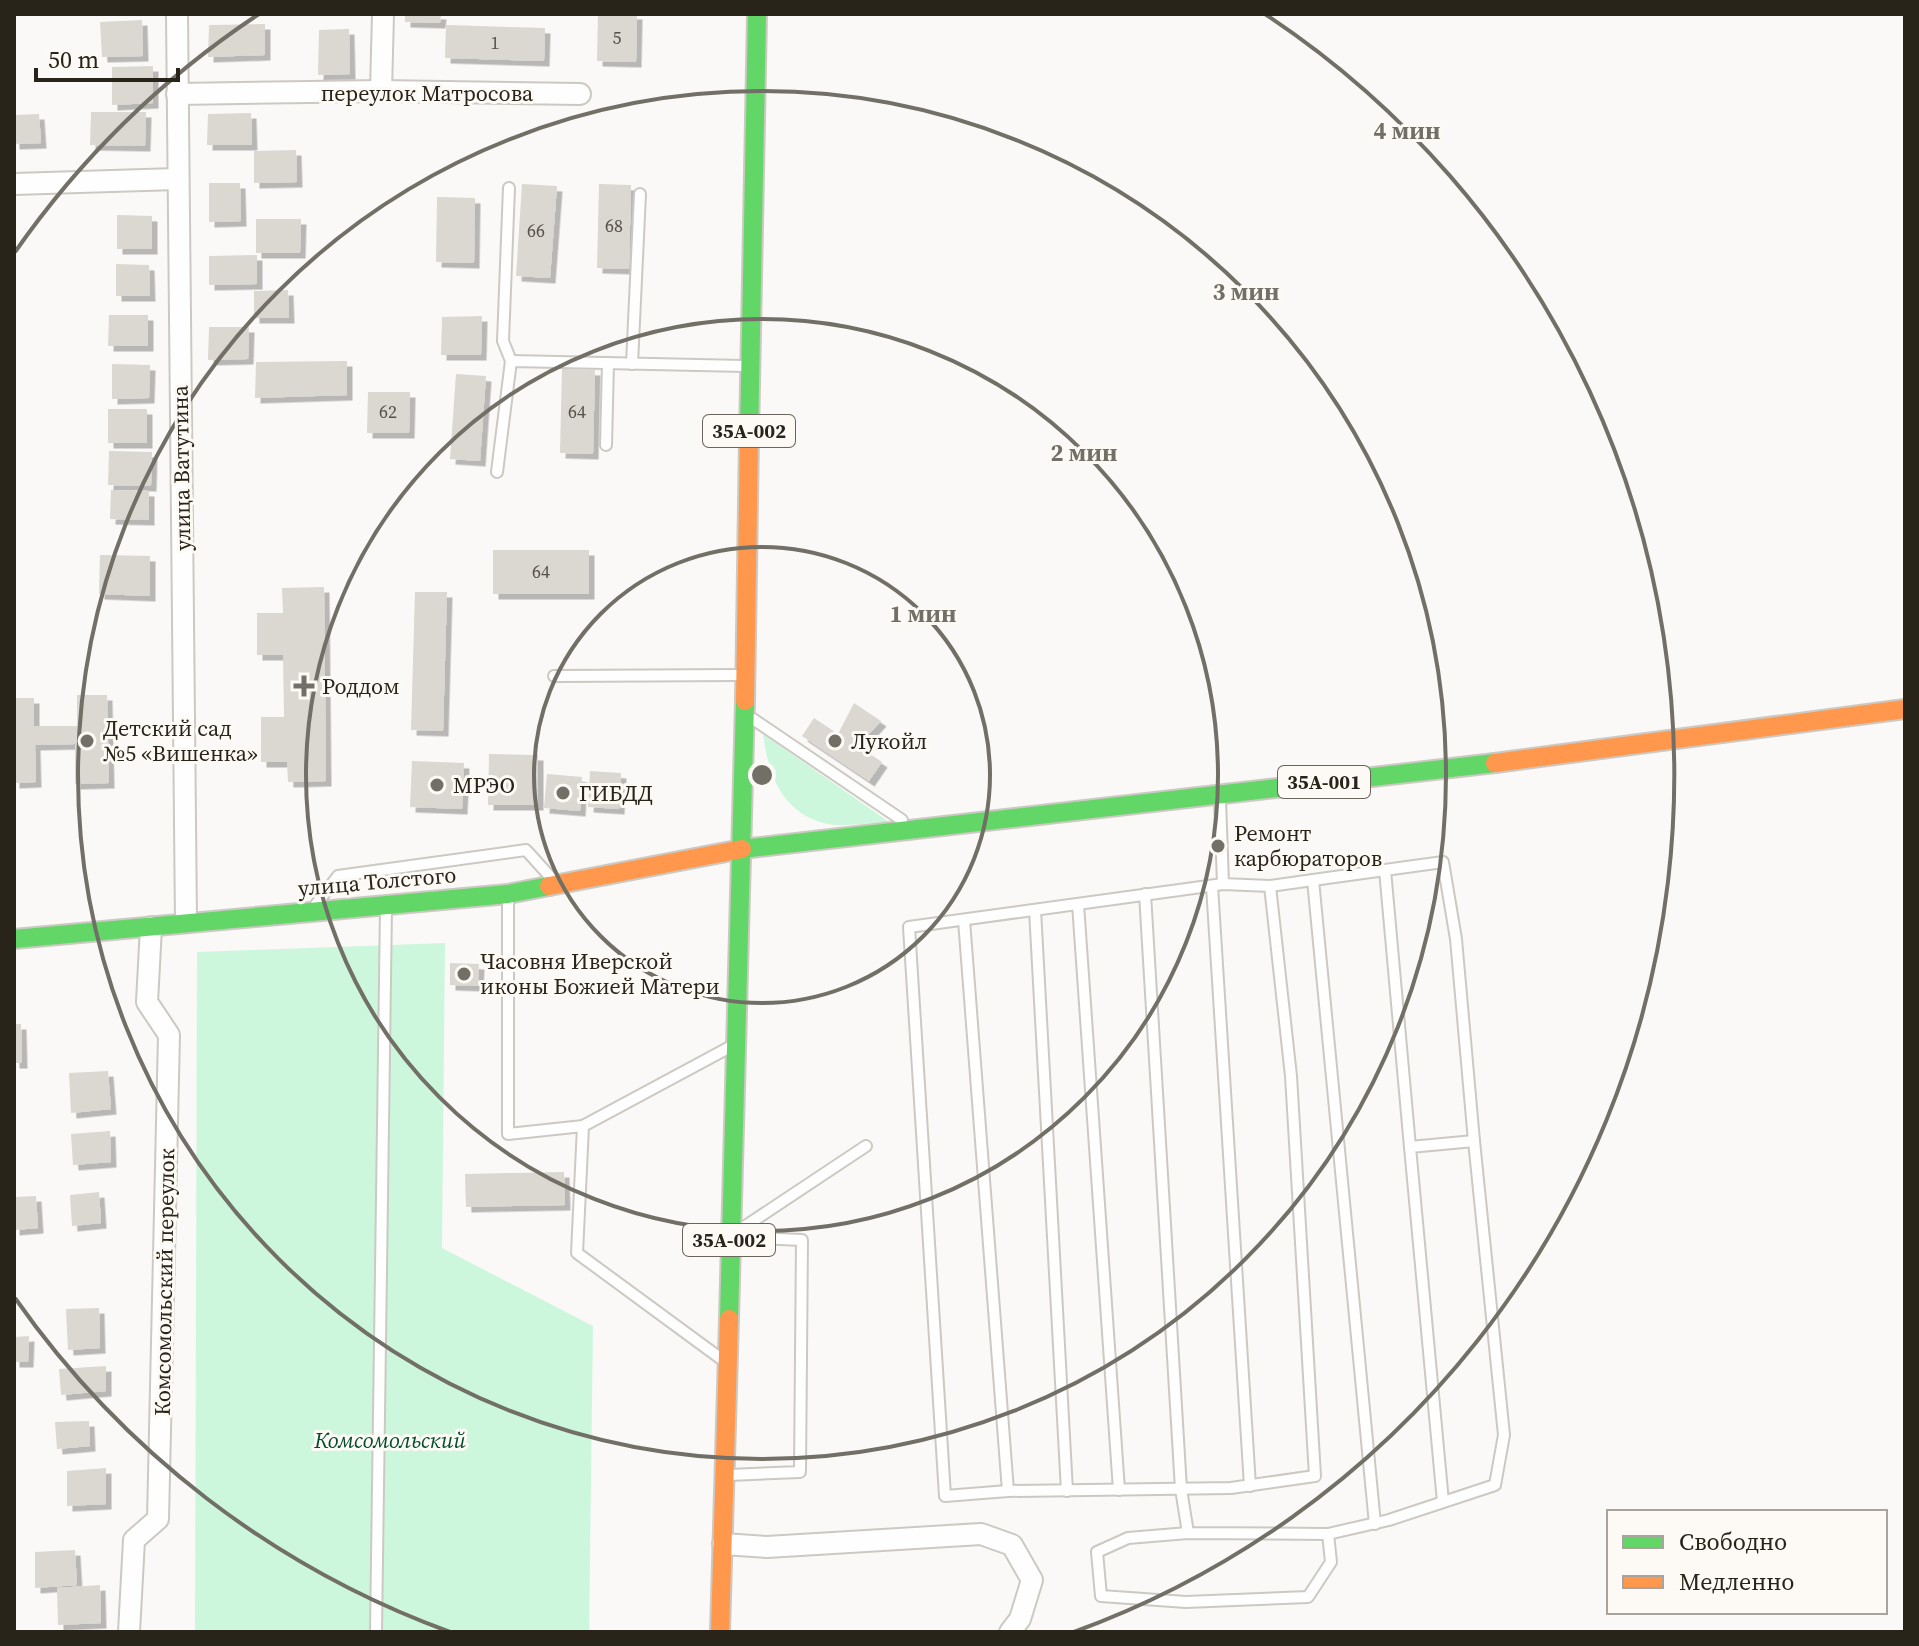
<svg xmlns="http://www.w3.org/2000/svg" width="1919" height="1646" viewBox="0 0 1919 1646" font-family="'Source Serif 4',serif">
  <defs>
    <filter id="shadow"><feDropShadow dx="5.5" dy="5.5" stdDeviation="0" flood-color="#0004"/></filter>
  </defs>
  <rect width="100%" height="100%" fill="#fbf9f7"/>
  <g fill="#ccf7dd">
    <path d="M763,734L889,822C869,822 839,829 820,822C780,809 768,772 763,734Z"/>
    <polygon points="445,943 442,1248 593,1326 589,1632 195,1632 197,952"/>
  </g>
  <g fill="#dbd7d1" filter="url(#shadow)">
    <polygon points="405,14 441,14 440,23 405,22"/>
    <polygon points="598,14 637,14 636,62 597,61"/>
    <polygon points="142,20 143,56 102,57 100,22"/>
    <polygon points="265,24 265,55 208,57 209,25"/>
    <polygon points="446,25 545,28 544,61 445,58"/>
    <polygon points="349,29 350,74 318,75 319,30"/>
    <polygon points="153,66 153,103 112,105 112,67"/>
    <polygon points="91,112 146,112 145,146 90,145"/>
    <polygon points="251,113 252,145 207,145 208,114"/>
    <polygon points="39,114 41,143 14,144 14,115"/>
    <polygon points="296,150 297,182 254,183 254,151"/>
    <polygon points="209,183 240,183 241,221 209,222"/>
    <polygon points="522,184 557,186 550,278 516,276"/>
    <polygon points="599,184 631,185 629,269 597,268"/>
    <polygon points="437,197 475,198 474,263 436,262"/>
    <polygon points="117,215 152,216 152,249 117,249"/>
    <polygon points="256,219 301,219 300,253 256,253"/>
    <polygon points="257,255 257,284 209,285 209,256"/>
    <polygon points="116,264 149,265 150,296 116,296"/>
    <polygon points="288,290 289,318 254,318 254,291"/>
    <polygon points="109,315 148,315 148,346 108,346"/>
    <polygon points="482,316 481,355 441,355 442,317"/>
    <polygon points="209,327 249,327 248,359 208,360"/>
    <polygon points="347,361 347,395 255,398 256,362"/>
    <polygon points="112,364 150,365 149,398 112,399"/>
    <polygon points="562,369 595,370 593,454 560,453"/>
    <polygon points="456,374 486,376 480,461 450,459"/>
    <polygon points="368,392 410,392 409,433 367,433"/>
    <rect x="108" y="409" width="39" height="34"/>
    <polygon points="109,451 152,452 151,486 108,485"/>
    <polygon points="111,490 149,491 149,520 110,519"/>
    <rect x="493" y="550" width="96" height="44"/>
    <polygon points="100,555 150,556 150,596 99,594"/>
    <polygon points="324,587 326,781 288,782 287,762 261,762 261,717 284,717 283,655 257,655 257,613 283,613 282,588"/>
    <polygon points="415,592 447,592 443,731 411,730"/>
    <polygon points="77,695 107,695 109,783 75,784 75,744 35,745 36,782 14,783 14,698 34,698 34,726 77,726"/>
    <polygon points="854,703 881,721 858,746 882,762 869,781 802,736 814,718 838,734"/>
    <polygon points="489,754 538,755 538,805 488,805"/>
    <polygon points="412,761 464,763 462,809 410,807"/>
    <polygon points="590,771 621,773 619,809 588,807"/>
    <polygon points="547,774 582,777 580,811 544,808"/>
    <polygon points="450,963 479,964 478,986 450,985"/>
    <polygon points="14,1024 21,1024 22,1063 14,1063"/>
    <polygon points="108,1071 111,1109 71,1113 69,1073"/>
    <polygon points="110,1131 111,1162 73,1165 71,1134"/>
    <polygon points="564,1172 565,1205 466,1207 465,1174"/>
    <polygon points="99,1192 101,1223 72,1226 70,1195"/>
    <polygon points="36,1196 38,1228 14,1230 14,1197"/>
    <polygon points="99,1308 100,1348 68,1350 66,1309"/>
    <polygon points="29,1336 28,1362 14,1362 14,1337"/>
    <polygon points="106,1366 106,1391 61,1395 59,1369"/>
    <polygon points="89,1421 90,1446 57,1449 55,1422"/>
    <polygon points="106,1468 106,1504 67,1506 67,1471"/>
    <polygon points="75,1550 77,1585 35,1588 35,1552"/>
    <polygon points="100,1585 101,1623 58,1625 57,1588"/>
  </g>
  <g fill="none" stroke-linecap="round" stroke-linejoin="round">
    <defs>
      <g id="lane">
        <polyline points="509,188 503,341 511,361"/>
        <polyline points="632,364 640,194"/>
        <polyline points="606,445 608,363"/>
        <polyline points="497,472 511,361 745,366"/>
        <polyline points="554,676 739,675"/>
        <polyline points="753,719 902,820"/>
        <polyline points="1220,800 1223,884 909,927 945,1496 1008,1491 1231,1488 1315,1476 1291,1076 1270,886 1223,884"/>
        <polyline points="1212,886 1250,1486"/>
        <polyline points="1270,886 1313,880"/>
        <polyline points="1145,894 1181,1489 1188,1533 1128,1538 1097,1552 1101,1596 1186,1602 1308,1597 1331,1562 1328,1534 1188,1533"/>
        <polyline points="508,895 508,1134 583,1126"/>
        <polyline points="1078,904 1119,1490"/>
        <polyline points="314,907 338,876 526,850 555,882"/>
        <polyline points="1035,910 1067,1491"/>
        <polyline points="964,920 1008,1491"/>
        <polyline points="1410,1147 1385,870 1443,862 1456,939 1474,1141"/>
        <polyline points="741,1229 866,1146"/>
        <polyline points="720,1358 577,1253 583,1126 730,1047"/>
        <polyline points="729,1475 800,1472 802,1240 737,1237"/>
        <polyline points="1375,1524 1313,880 1385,870"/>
        <polyline points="1328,1534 1389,1520 1495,1485 1504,1435 1474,1141 1410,1147 1443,1502"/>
        <polyline points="376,1632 386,907"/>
      </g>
      <g id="street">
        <polyline points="177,14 186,922"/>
        <polyline points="381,91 383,14"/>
        <polyline points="177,94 381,91 580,94"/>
        <polyline points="14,184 177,179"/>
        <polyline points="723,1544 767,1547 981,1534 1012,1545 1032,1580 1020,1619 1010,1632"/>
        <polyline points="129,1632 134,1540 158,1519 169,1035 147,1002 151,927"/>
      </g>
      <g id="fast">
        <polyline points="749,437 757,14"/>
        <polyline points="742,849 1495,763"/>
        <polyline points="14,939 508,894 549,886"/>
        <polyline points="729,1319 745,701"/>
      </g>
      <g id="slow">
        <polyline points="745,701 749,437"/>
        <polyline points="1495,763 1905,709"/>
        <polyline points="549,886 742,849"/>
        <polyline points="720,1632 729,1319"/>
      </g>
    </defs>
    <use href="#lane" stroke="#ccc9c3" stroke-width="14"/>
    <use href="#street" stroke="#ccc9c3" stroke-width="24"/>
    <use href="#fast" stroke="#ccc9c3" stroke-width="22"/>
    <use href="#slow" stroke="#ccc9c3" stroke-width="22"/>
    <use href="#lane" stroke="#fefefe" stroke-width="10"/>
    <use href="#street" stroke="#fefefe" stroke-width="20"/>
    <use href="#fast" stroke="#63d668" stroke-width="18"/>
    <use href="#slow" stroke="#ff974d" stroke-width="18"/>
  </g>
  <g fill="none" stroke="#726f67" stroke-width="4">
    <circle cx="762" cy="775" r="228"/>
    <circle cx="762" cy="775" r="456"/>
    <circle cx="762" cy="775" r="684"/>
    <path d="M450 1632A912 912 0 0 1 15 1298M15 252A912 912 0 0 1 259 14M1265 14A912 912 0 0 1 1074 1632"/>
  </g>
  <g fill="#726f67" stroke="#fdfaf5" stroke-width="3">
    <path d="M300 674h8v8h8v8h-8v8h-8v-8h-8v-8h8z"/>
    <circle cx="87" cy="741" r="8"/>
    <circle cx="835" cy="741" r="8"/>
    <circle cx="437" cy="785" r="8"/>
    <circle cx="563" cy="793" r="8"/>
    <circle cx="1218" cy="846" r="8"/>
    <circle cx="464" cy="974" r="8"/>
  </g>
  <g text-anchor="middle" stroke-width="6" stroke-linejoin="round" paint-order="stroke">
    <g font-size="18" fill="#565148">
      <text x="617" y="44">5</text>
      <text x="495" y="49">1</text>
      <text x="614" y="232">68</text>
      <text x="536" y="237">66</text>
      <text x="388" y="418">62</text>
      <text x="577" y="418">64</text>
      <text x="541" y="578">64</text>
    </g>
    <g fill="#fdfaf5" stroke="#69645c" stroke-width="2">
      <rect x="703" y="415" width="92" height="32" rx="6"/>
      <rect x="1278" y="766" width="92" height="32" rx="6"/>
      <rect x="683" y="1224" width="92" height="32" rx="6"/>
    </g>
    <g font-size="20" font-weight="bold" fill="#29241a">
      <text x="749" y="438">35А-002</text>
      <text x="1324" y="789">35А-001</text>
      <text x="729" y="1247">35А-002</text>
    </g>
    <g font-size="22" fill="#29241a" stroke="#fdfaf5">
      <text x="427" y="101">переулок Матросова</text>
      <text transform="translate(181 468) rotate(-91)" y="8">улица Ватутина</text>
      <text transform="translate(377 881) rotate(-5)" y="8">улица Толстого</text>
      <text transform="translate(164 1282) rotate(-89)" y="8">Комсомольский переулок</text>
    </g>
    <g font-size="22" fill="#29241a" stroke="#fdfaf5" text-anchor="start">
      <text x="322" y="694">Роддом</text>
      <text x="103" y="736">Детский сад<tspan x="103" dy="25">№5 «Вишенка»</tspan></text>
      <text x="851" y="749">Лукойл</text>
      <text x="453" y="793">МРЭО</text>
      <text x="579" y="801">ГИБДД</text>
      <text x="1234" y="841">Ремонт<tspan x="1234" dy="25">карбюраторов</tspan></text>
      <text x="480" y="969">Часовня Иверской<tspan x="480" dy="25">иконы Божией Матери</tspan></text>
    </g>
    <g font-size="22" font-style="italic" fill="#044c2e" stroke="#fdfaf5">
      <text x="390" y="1448">Комсомольский</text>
    </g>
  </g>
  <circle cx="762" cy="775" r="12" fill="#726f67" stroke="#fdfaf5" stroke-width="4"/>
  <g font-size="24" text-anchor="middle" font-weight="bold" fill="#726f67" stroke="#fdfaf5" stroke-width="6" stroke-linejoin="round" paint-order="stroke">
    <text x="1407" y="139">4 мин</text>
    <text x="1246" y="300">3 мин</text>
    <text x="1084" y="461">2 мин</text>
    <text x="923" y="622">1 мин</text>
  </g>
  <rect width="1919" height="1646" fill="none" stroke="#29241a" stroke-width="32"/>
  <rect x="1607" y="1510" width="280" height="104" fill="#fdfaf5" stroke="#a8a49d" stroke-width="2"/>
  <rect x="1623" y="1536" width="40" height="12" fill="#63d668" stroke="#a8a49d" stroke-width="2"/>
  <text x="1679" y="1550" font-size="24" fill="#29241a">Свободно</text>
  <rect x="1623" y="1576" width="40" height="12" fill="#ff974d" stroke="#a8a49d" stroke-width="2"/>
  <text x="1679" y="1590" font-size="24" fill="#29241a">Медленно</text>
  <path d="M36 68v12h142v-12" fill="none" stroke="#29241a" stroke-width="4"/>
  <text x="48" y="68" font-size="24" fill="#29241a" stroke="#fdfaf5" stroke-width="6" paint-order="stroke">50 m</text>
</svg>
